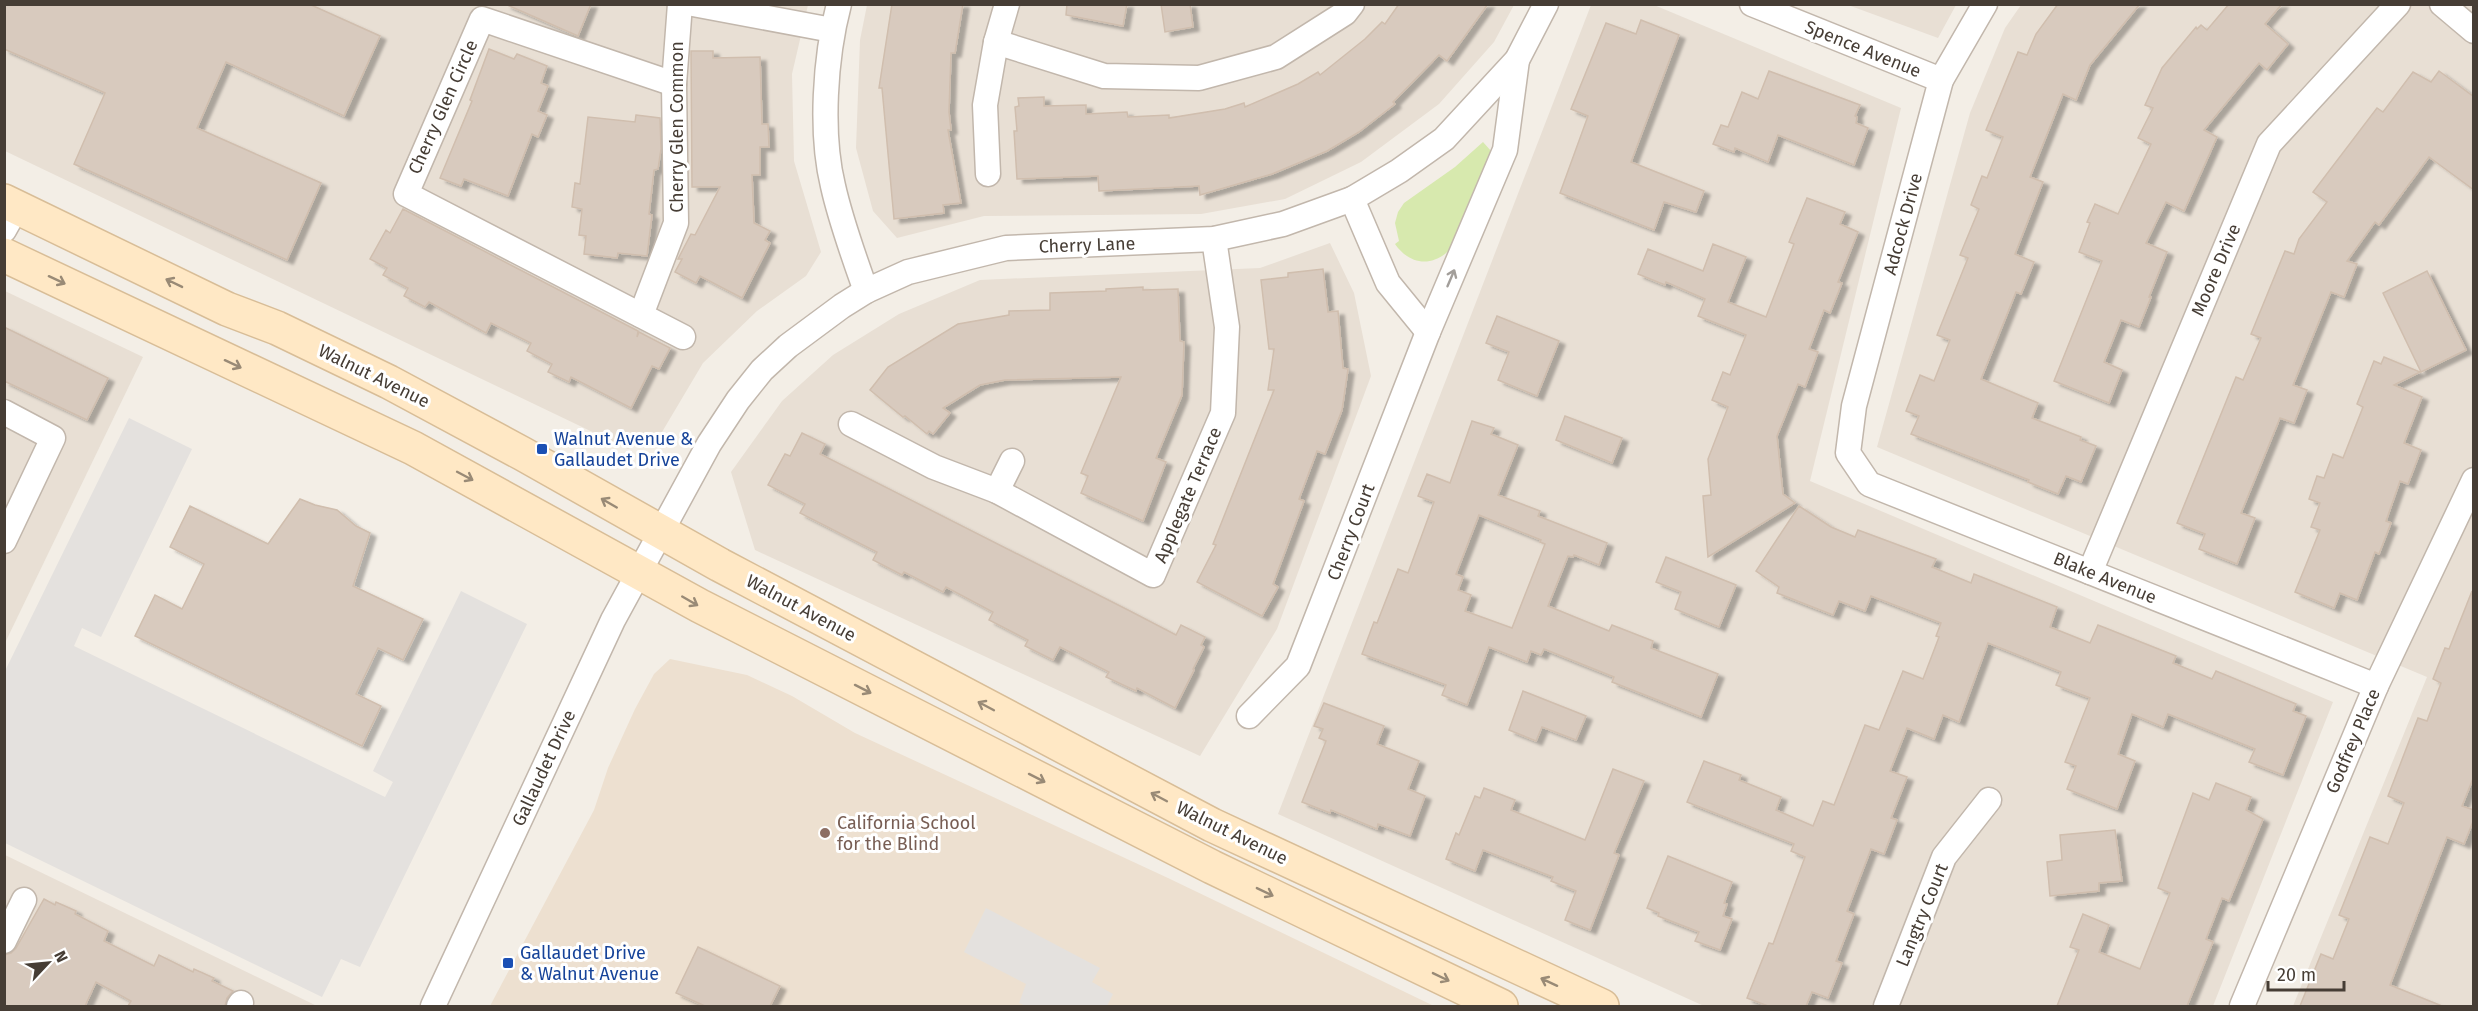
<svg xmlns="http://www.w3.org/2000/svg" width="2478" height="1011" viewBox="0 0 2478 1011" font-family="'Fira Sans',sans-serif">
  <defs>
    <filter id="shadow"><feDropShadow dx="6" dy="4" stdDeviation="1.5" flood-color="#0004"/></filter>
  </defs>
  <rect width="100%" height="100%" fill="#f3eee6"/>
  <g fill="#e8dfd4">
    <polygon points="4,5 808,5 792,74 794,161 821,252 806,276 757,311 703,363 662,432 628,449 5,151"/>
    <polygon points="867,5 1514,5 1494,42 1439,104 1361,162 1285,199 1201,214 984,216 897,238 873,211 856,148 860,40"/>
    <polygon points="1591,5 1654,5 1901,108 1810,481 2333,702 2213,1006 1704,1006 1278,814"/>
    <polygon points="1848,5 1956,4 1956,5 1938,38"/>
    <polygon points="2021,5 2473,5 2473,1006 2293,1006 2427,677 1877,447 1970,113 2005,28"/>
    <polygon points="1330,243 1354,293 1371,376 1277,629 1200,756 755,550 731,472 782,401 833,355 899,314 980,280 1260,268"/>
    <polygon points="5,291 143,357 5,643"/>
    <polygon points="5,855 317,1006 5,1006"/>
  </g>
  <polygon fill="#ede0d0" points="670,659 747,675 792,696 855,733 1168,878 1434,1006 490,1006 594,810 608,768 635,709 654,674"/>
  <path fill="#d7e9ae" d="M1483,142L1491,151L1453,246C1436,267 1411,267 1395,244L1399,241L1395,223L1398,212L1404,203L1455,167Z"/>
  <g fill="#e4e1de">
    <polygon points="129,418 192,449 101,637 82,628 74,646 385,797 393,782 373,771 461,591 527,624 360,967 341,959 322,997 5,843 5,671"/>
    <polygon points="986,908 1100,968 1092,982 1113,994 1107,1006 1026,1006 1019,1003 1026,984 964,952"/>
  </g>
  <g fill="#d8cabe" stroke="#d0beae" stroke-width="1.5" fill-rule="evenodd" filter="url(#shadow)">
    <polygon points="4,4 309,4 380,36 344,116 226,62 197,128 321,183 287,260 74,164 105,93 4,49"/>
    <polygon points="505,4 591,4 578,36"/>
    <polygon points="892,4 963,4 955,53 951,53 949,112 951,130 948,130 961,203 943,205 944,213 894,219 882,88 879,88"/>
    <polygon points="1067,4 1127,4 1123,26 1066,15"/>
    <polygon points="1161,4 1190,4 1193,27 1165,32"/>
    <polygon points="1399,4 1488,4 1447,61 1439,55 1393,102 1395,104 1359,132 1327,151 1272,174 1200,195 1199,186 1099,191 1098,176 1017,179 1014,131 1017,131 1015,107 1019,106 1018,98 1044,97 1044,106 1086,105 1086,114 1127,112 1128,117 1169,115 1169,118 1225,109 1244,103 1245,107 1298,84 1318,72 1320,75 1365,39 1382,22 1385,24"/>
    <polygon points="2058,4 2140,4 2090,65 2076,100 2063,94 2030,177 2043,182 2015,254 2034,262 2021,294 2016,292 1981,379 2038,403 2032,418 2081,437 2080,440 2096,446 2081,482 2066,476 2058,494 2028,482 2029,480 1911,434 1919,416 1906,411 1920,375 1934,381 1950,340 1937,335 1968,258 1960,255 1979,209 1971,205 1982,176 1987,178 2003,137 1986,130 2018,52 2027,55 2036,34"/>
    <polygon points="2229,4 2282,4 2265,24 2288,44 2267,70 2259,63 2204,130 2217,137 2184,211 2166,202 2146,243 2167,252 2149,297 2151,297 2139,327 2121,320 2104,362 2122,370 2109,403 2054,381 2102,261 2079,252 2090,223 2087,222 2095,204 2118,214 2151,144 2138,138 2153,108 2145,105 2162,68 2196,27 2197,29 2201,25 2207,30"/>
    <polygon points="1641,20 1679,35 1631,162 1704,191 1696,212 1664,202 1654,230 1560,193 1588,116 1571,109 1606,23 1636,34"/>
    <polygon points="489,49 514,59 517,54 547,66 541,83 548,86 538,111 547,115 538,137 532,134 508,196 464,179 461,186 440,178 472,101 470,100"/>
    <polygon points="691,51 713,51 713,58 760,57 762,124 768,124 769,147 760,147 760,175 752,175 754,223 770,231 765,240 770,243 742,298 700,276 696,283 675,272 682,259 678,259 691,234 695,235 720,187 692,187"/>
    <polygon points="1769,71 1860,105 1855,116 1857,117 1856,123 1868,128 1854,165 1778,135 1768,162 1735,148 1734,152 1713,144 1721,125 1728,127 1742,92 1758,99"/>
    <polygon points="2439,71 2474,97 2474,190 2429,157 2379,225 2375,222 2347,261 2357,264 2344,297 2331,292 2293,385 2307,390 2294,423 2280,418 2241,513 2255,518 2237,564 2199,549 2205,534 2177,523 2236,377 2243,380 2261,338 2251,334 2285,251 2294,254 2299,239 2327,202 2313,192 2377,108 2383,112 2413,72 2431,82"/>
    <polygon points="636,115 660,118 661,149 658,169 654,170 649,214 652,215 647,256 618,253 617,258 584,254 586,236 579,235 582,209 572,207 575,183 580,184 588,117 635,122"/>
    <polygon points="1807,198 1845,212 1840,224 1858,232 1838,282 1842,283 1830,313 1824,310 1809,349 1818,352 1805,387 1798,384 1777,436 1783,494 1795,503 1708,557 1703,496 1711,495 1708,459 1728,407 1712,400 1723,372 1730,375 1746,335 1698,316 1705,299 1666,282 1665,285 1638,274 1648,249 1703,271 1713,244 1746,257 1728,302 1766,317 1794,244 1789,242"/>
    <polygon points="403,209 638,331 637,337 639,332 670,348 659,369 652,366 631,408 571,377 569,382 548,372 552,364 527,351 531,343 491,323 486,333 429,302 425,307 404,296 408,288 383,275 387,268 370,259 386,230 390,233"/>
    <polygon points="1323,269 1328,312 1338,311 1343,368 1348,369 1342,410 1325,454 1317,451 1299,499 1304,501 1273,584 1278,587 1262,616 1197,582 1216,545 1213,544 1274,390 1268,390 1274,349 1269,349 1261,280 1288,277 1288,273"/>
    <polygon points="2427,271 2466,350 2421,372 2383,293"/>
    <polygon points="1143,287 1143,290 1178,289 1180,341 1184,342 1182,395 1156,458 1166,462 1143,521 1081,493 1088,476 1081,473 1121,377 1005,380 980,385 943,408 950,413 933,434 929,431 927,434 905,416 903,417 870,390 888,367 958,324 1009,315 1009,311 1050,310 1050,293 1106,291 1106,289"/>
    <polygon points="1497,316 1559,341 1537,396 1498,380 1509,352 1486,343"/>
    <polygon points="4,327 108,378 87,420 4,381"/>
    <polygon points="2384,357 2420,372 2394,385 2422,397 2404,443 2421,450 2408,484 2400,481 2386,521 2391,523 2379,554 2375,552 2357,600 2340,593 2334,608 2295,592 2320,530 2311,527 2320,503 2309,499 2317,476 2324,478 2333,454 2343,458 2363,407 2357,404 2374,361 2381,364"/>
    <polygon points="1565,416 1622,438 1612,463 1556,440"/>
    <path d="M1472,421L1494,428L1491,434L1518,445L1498,495L1540,511L1538,516L1607,543L1599,565L1574,555L1573,557L1568,556L1548,606L1609,631L1612,625L1653,641L1651,648L1718,674L1701,717L1612,682L1614,677L1544,649L1541,655L1531,651L1527,662L1489,647L1467,705L1442,695L1446,685L1362,654L1374,622L1377,623L1398,569L1408,573L1434,502L1418,496L1427,474L1450,483ZM1479,515L1541,540L1540,542L1545,544L1512,628L1465,611L1471,595L1458,590L1463,577L1456,574Z"/>
    <polygon points="802,433 825,444 820,454 1128,610 1176,635 1181,625 1205,637 1201,645 1204,647 1193,669 1194,670 1175,708 1137,688 1136,691 1106,677 1109,672 1060,647 1053,660 1025,646 1028,640 989,620 993,612 946,587 943,592 904,572 902,575 873,560 877,552 800,513 805,504 768,485 785,454 790,456"/>
    <polygon points="300,499 315,505 337,510 356,526 370,533 353,586 423,619 403,660 378,648 356,694 381,706 362,746 135,636 155,595 182,609 204,564 170,547 190,506 268,544"/>
    <polygon points="1799,506 1831,527 1855,537 1858,530 1936,559 1932,567 1971,583 1974,574 2057,607 2050,627 2090,643 2098,625 2176,656 2173,663 2212,679 2216,671 2296,704 2293,711 2306,716 2283,775 2249,762 2255,749 2168,714 2163,727 2132,714 2118,754 2135,761 2117,809 2067,789 2076,766 2065,762 2090,698 2056,685 2061,672 1988,643 1959,722 1943,715 1934,739 1907,728 1890,771 1907,777 1891,818 1897,820 1884,854 1871,849 1847,911 1854,914 1836,961 1842,963 1828,998 1812,992 1806,1006 1768,1006 1747,998 1769,943 1773,944 1805,857 1791,851 1794,844 1687,802 1704,761 1741,775 1739,780 1781,797 1776,810 1813,826 1823,801 1834,805 1865,725 1879,730 1903,671 1923,679 1939,637 1936,636 1941,623 1871,596 1865,611 1839,601 1833,615 1777,593 1779,587 1756,571"/>
    <polygon points="1666,557 1736,585 1719,627 1675,609 1681,592 1656,582"/>
    <polygon points="2472,591 2474,776 2462,806 2474,810 2474,819 2464,844 2447,837 2390,985 2442,1006 2300,1006 2321,954 2333,959 2349,919 2339,915 2370,837 2388,844 2404,803 2388,796 2418,718 2427,721 2441,683 2433,679 2445,648 2449,649"/>
    <polygon points="1523,691 1586,716 1576,740 1542,727 1536,741 1509,730"/>
    <polygon points="1324,703 1384,726 1377,744 1419,761 1408,789 1425,796 1410,836 1378,824 1377,829 1331,810 1330,813 1302,802 1326,741 1319,738 1323,729 1314,726"/>
    <polygon points="1613,769 1644,781 1614,853 1619,855 1590,930 1565,920 1576,891 1551,881 1553,877 1483,850 1475,871 1446,859 1456,833 1459,835 1475,796 1480,798 1484,788 1515,800 1511,810 1585,840"/>
    <polygon points="2216,783 2251,797 2246,810 2263,819 2229,901 2222,898 2206,939 2213,942 2187,1006 2057,1006 2079,950 2070,947 2083,914 2109,925 2099,952 2140,969 2170,893 2158,888 2193,793 2209,800"/>
    <polygon points="2115,830 2122,881 2099,883 2099,891 2050,896 2047,862 2062,860 2060,835"/>
    <polygon points="1668,856 1732,882 1724,903 1727,904 1723,916 1732,919 1720,950 1695,941 1699,932 1658,916 1659,913 1647,908"/>
    <polygon points="44,899 55,905 56,902 76,911 75,914 108,931 104,941 154,966 159,955 193,972 194,969 214,978 212,981 233,991 227,998 225,1006 128,1006 131,1001 96,982 85,1006 4,1006 4,955 11,953 16,948"/>
    <polygon points="698,947 780,986 770,1006 705,1006 676,993"/>
  </g>
  <g fill="none" stroke-linecap="round" stroke-linejoin="round">
    <defs>
      <g id="street">
        <polyline points="693,4 832,30"/>
        <path d="M839,4C825,57 820,133 833,186C841,222 854,257 866,291"/>
        <polyline points="1752,4 1941,80"/>
        <polyline points="1985,4 1941,80 1854,406 1848,453 1869,484 2376,686"/>
        <polyline points="2442,4 2474,31"/>
        <polyline points="996,42 1104,76 1199,78 1276,57 1345,13 1352,4"/>
        <polyline points="674,84 482,19 406,194 683,337"/>
        <polyline points="988,174 985,105 996,42 1007,4"/>
        <polyline points="1352,199 1388,283 1428,332"/>
        <polyline points="4,230 17,207"/>
        <polyline points="641,315 676,223 674,84 680,4"/>
        <polyline points="4,412 53,438 4,541"/>
        <polyline points="851,424 934,467 997,491 1153,575 1223,413 1227,327 1214,239"/>
        <polyline points="997,491 1012,461"/>
        <polyline points="2090,572 2269,144 2398,4"/>
        <polyline points="1249,716 1298,666 1428,332 1505,150 1517,60"/>
        <polyline points="4,941 24,900"/>
        <polyline points="239,1006 241,1003"/>
        <polyline points="433,1006 613,620 709,444 738,400 762,370 788,346 842,306 866,291 908,272 1006,248 1214,239 1283,224 1352,199 1399,171 1444,139 1517,60 1546,4"/>
        <polyline points="1886,1006 1944,857 1989,800"/>
        <polyline points="2242,1006 2376,686 2474,480"/>
      </g>
      <g id="secondary">
        <polyline points="4,201 227,309 277,328 389,382 523,454 720,565 1212,825 1602,1006"/>
        <polyline points="4,255 413,448 700,606 1212,867 1501,1006"/>
      </g>
    </defs>
    <use href="#street" stroke="#c2b7ac" stroke-width="27"/>
    <use href="#secondary" stroke="#d8bd97" stroke-width="36"/>
    <use href="#street" stroke="#fff" stroke-width="24"/>
    <use href="#secondary" stroke="#ffe8c5" stroke-width="33"/>
  </g>
  <defs><path id="oneway-shaft" d="M-6 0H5M1.5-3L5.5 0L1.5 3" fill="none" stroke-width="1.6" stroke-linecap="round" stroke-linejoin="round" transform="scale(1.5)"/></defs>
  <use stroke="#a29e9a" href="#oneway-shaft" transform="translate(1451 278) rotate(-67)"/>
  <g stroke="#998a76">
    <use href="#oneway-shaft" transform="translate(57 280) rotate(25)"/>
    <use href="#oneway-shaft" transform="translate(174 283) rotate(-154)"/>
    <use href="#oneway-shaft" transform="translate(233 364) rotate(25)"/>
    <use href="#oneway-shaft" transform="translate(465 476) rotate(28)"/>
    <use href="#oneway-shaft" transform="translate(609 503) rotate(-150)"/>
    <use href="#oneway-shaft" transform="translate(690 601) rotate(30)"/>
    <use href="#oneway-shaft" transform="translate(863 689) rotate(27)"/>
    <use href="#oneway-shaft" transform="translate(986 706) rotate(-152)"/>
    <use href="#oneway-shaft" transform="translate(1037 778) rotate(27)"/>
    <use href="#oneway-shaft" transform="translate(1159 797) rotate(-152)"/>
    <use href="#oneway-shaft" transform="translate(1265 892) rotate(26)"/>
    <use href="#oneway-shaft" transform="translate(1441 977) rotate(26)"/>
    <use href="#oneway-shaft" transform="translate(1549 982) rotate(-155)"/>
  </g>
  <g fill="#1a4fb4" stroke="#fff" stroke-width="2">
    <rect x="536" y="443" width="12" height="12" rx="3"/>
    <rect x="502" y="957" width="12" height="12" rx="3"/>
  </g>
  <circle fill="#8d6e63" stroke="#fff" stroke-width="2" cx="825" cy="833" r="6"/>
  <g text-anchor="middle" stroke-width="6" stroke-linejoin="round" paint-order="stroke">
    <g font-size="18" fill="#463d35" stroke="#fff">
      <text transform="translate(1863 49) rotate(22)" y="6">Spence Avenue</text>
      <text transform="translate(443 107) rotate(-66)" y="6">Cherry Glen Circle</text>
      <text transform="translate(677 127) rotate(-90)" y="6">Cherry Glen Common</text>
      <text transform="translate(1903 224) rotate(-75)" y="6">Adcock Drive</text>
      <text transform="translate(1087 245) rotate(-2)" y="6">Cherry Lane</text>
      <text transform="translate(2216 270) rotate(-67)" y="6">Moore Drive</text>
      <text transform="translate(374 376) rotate(26)" y="6">Walnut Avenue</text>
      <text transform="translate(1188 495) rotate(-67)" y="6">Applegate Terrace</text>
      <text transform="translate(1351 532) rotate(-69)" y="6">Cherry Court</text>
      <text transform="translate(2105 578) rotate(22)" y="6">Blake Avenue</text>
      <text transform="translate(801 608) rotate(28)" y="6">Walnut Avenue</text>
      <text transform="translate(2353 741) rotate(-67)" y="6">Godfrey Place</text>
      <text transform="translate(544 768) rotate(-65)" y="6">Gallaudet Drive</text>
      <text transform="translate(1232 833) rotate(26)" y="6">Walnut Avenue</text>
      <text transform="translate(1922 915) rotate(-68)" y="6">Langtry Court</text>
    </g>
    <g font-size="18" fill="#164399" stroke="#fff" text-anchor="start">
      <text x="554" y="445">Walnut Avenue &amp;<tspan x="554" dy="21">Gallaudet Drive</tspan></text>
      <text x="520" y="959">Gallaudet Drive<tspan x="520" dy="21">&amp; Walnut Avenue</tspan></text>
    </g>
    <g font-size="18" fill="#785e54" stroke="#fff" text-anchor="start">
      <text x="837" y="829">California School<tspan x="837" dy="21">for the Blind</tspan></text>
    </g>
  </g>
  <rect width="2478" height="1011" fill="none" stroke="#463d35" stroke-width="12"/>
  <g transform="translate(48 963) rotate(64)" stroke="#ffffff" stroke-width="4.5" paint-order="stroke">
  <path d="M0-4.5L10 22L0 15L-10 22Z" fill="#463d35"/>
  <text y="-9" font-size="16" font-weight="bold" text-anchor="middle" fill="#463d35">N</text>
  </g>
  <path d="M2268 981v9h76v-9" fill="none" stroke="#463d35" stroke-width="3"/>
  <text x="2277" y="981" font-size="18" fill="#463d35" stroke="#ffffff" stroke-width="4.5" paint-order="stroke">20 m</text>
</svg>
